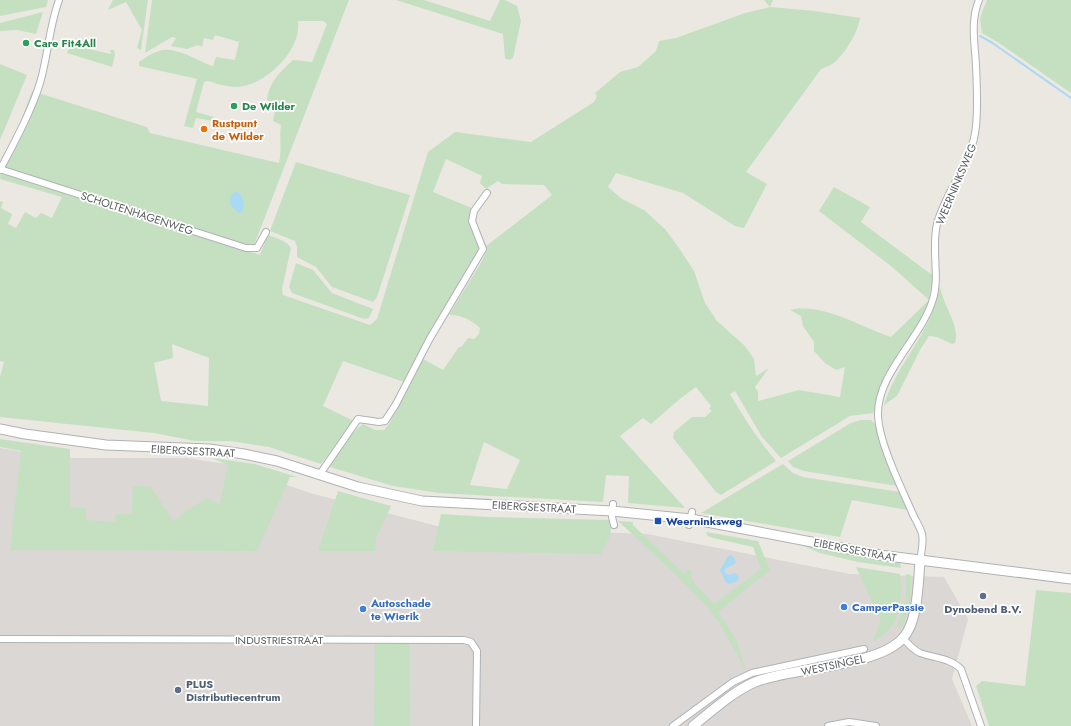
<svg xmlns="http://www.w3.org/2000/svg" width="1071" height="726" font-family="Jost,sans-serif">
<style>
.industrial{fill:#dad7d4}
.green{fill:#c4e0c1;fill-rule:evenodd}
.water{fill:#aad9f3}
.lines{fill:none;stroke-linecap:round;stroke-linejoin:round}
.stream{stroke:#aad9f3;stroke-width:2}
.minor-casing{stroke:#afb2b6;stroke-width:8}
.secondary-casing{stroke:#afb2b5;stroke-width:11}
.minor{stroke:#fff;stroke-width:6}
.secondary{stroke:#fff;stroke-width:9}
.leisure-dot{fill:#2e9e5b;stroke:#fff;stroke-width:1.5}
.food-dot{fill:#e8710a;stroke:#fff;stroke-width:1.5}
.transit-dot{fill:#1a4fb4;stroke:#fff;stroke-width:1.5}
.service-dot{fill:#5c6f8a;stroke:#fff;stroke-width:1.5}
.shop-dot{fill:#3f7fe0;stroke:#fff;stroke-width:1.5}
.labels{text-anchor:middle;stroke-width:3.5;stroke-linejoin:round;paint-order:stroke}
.leisure-label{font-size:11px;font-weight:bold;fill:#27864d;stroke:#fff;text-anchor:start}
.food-label{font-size:11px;font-weight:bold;fill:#c56008;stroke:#fff;text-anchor:start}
.street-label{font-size:11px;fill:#5a5e61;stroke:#fff}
.transit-label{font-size:11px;font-weight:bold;fill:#164399;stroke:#fff;text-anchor:start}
.shop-label{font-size:11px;font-weight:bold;fill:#366cbe;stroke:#fff;text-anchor:start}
.service-label{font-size:11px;font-weight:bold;fill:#4e5e75;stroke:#fff}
</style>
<rect width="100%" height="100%" fill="#ebe8e2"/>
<path class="industrial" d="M0,448L59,458H186L227,464L310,493L437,526L647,534L850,574L944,577L968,619L952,679L972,726H0Z"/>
<g class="green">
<path d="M0,0H48L46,7L0,16Z"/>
<path d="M113,0H148L141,50L137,48L142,30L126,2L108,10Z"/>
<path d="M152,0H349L254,245L252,246L4,167L32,91L147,127L150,133L279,163C282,149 279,138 281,125L273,121C275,111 276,106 267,100C269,82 280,72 293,60L312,62L327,24L323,21H298C302,50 266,85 238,87C228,87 217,84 208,81L204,82L196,112L214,117L213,121L196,118L193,128L184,126L197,79L139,66V62C145,58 152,53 159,51C175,45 197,61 213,66L216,57L235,60L239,42L215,35L213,40L204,38L202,47L198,45L187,49L171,46L176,38L172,37L145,53Z"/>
<path d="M396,0H424L490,21L500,0H505L517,6L521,21L513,58L509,60L505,58L503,34Z"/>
<path d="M764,0H773L770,7L815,11L860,18C858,32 846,52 835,62C832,65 826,67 821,69L746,172L767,184L744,228L735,226L683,193L616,173L608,187L622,199L644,210L665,229L679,248L694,271L705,303L717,321L745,346L754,359L756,376L769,368L755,387L758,392V401L799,390L840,397L845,367L836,370L825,363L814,351V342L803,326L801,316L790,310C822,302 861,327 891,337L929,300L891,266L819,211L834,187L870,207L861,222L932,275L929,302L923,315L877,401L873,413L850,416L781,458L762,437L735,391L730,394C744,418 758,440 776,461L721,495L716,492L673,438L674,432L692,417H705L712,411L709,409L711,406L696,387L681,398L651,424L643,418L620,436L685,508L628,503L629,476L606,475L603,502L439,493L393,486L330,467C337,451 349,435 363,424L375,430H384L389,424L423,359L443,370L459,347H461L468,338L474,339L479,334L480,328C472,320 460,314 449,315L482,261L487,250L485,247L552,195L544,185L502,184L498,181L486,189L480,183L482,176L446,159L433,192L474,209L472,211L480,248L404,382L343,361L323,406L354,421L321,464L269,447L231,441H195L154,433L0,417V377L4,362L0,361V201L3,202L1,208L12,214L8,224L16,228L25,212L36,218L41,213L52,218L62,197L0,179L1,173L260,255L268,235C276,238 287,241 291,248L282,289L283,295L370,325L377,319L428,152L455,132L531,142L594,102L597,96L595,93L620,72L638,67L656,51L659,41L676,38L745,13L770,7ZM172,344L209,358L208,406L161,401L154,363L173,358ZM484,442L520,460L507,489L470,485Z"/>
<path d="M987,0H1071V93L999,43L982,33L980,18Z"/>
<path d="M43,12L36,34L17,30L0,31V23Z"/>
<path d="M72,41L75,46L111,54L110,50H114L115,55L112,67L67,53Z"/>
<path d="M0,64L27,75L0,140Z"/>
<path d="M296,162L410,195L377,297L373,302L332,287L316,267L297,257V247L295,241L270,231Z"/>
<path d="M296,263L313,270L332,293L373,309L369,318L364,319L292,293L289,287Z"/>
<path d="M940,286C942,303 961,328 955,343L952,344L937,337L929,336L920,350L897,396L884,405C894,373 916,348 930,318C935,308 937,297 940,286Z"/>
<path d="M861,420H871L874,423L897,486L804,471L793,467L788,461L851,423Z"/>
<path d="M0,439L70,449V507L86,508V520L115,522V514H132L133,486L151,487L173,521L206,498L220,504L228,465L212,458L255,464L297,477H290L257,551L10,550L21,451L0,447Z"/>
<path d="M783,464L793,473L803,477L900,492L907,510L852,500L840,537L701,513Z"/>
<path d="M338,491L391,506L376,538L375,551H318Z"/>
<path d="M441,514L489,517L609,520C615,529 606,545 601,554L433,551Z"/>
<path d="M618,521L633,522V525L682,572L685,574L687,570H691L692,579L696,585L714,604L761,569L753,547L713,538L708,536L706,532L758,541L770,570L718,612L736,639L746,671L720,624L708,608L673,572Z"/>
<path d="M799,544L900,563L901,568L858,562L820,553Z"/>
<path d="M856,567L900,574C903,602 901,627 873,641L881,621Z"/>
<path d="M906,574L911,575L910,605L902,628L897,626L906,599Z"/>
<path d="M1036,590L1071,593V726H989L976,686L982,681L1025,686Z"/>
<path d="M375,644H409L410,726H374Z"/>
</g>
<g class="water">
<path d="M235,192L240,193C244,200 245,206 241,213L237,212L230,204L231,195Z"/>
<path d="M729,555L733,556L736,563L725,569V573L729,575L735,573L739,577L738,581L729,584L725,581L720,570Z"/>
</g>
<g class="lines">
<path class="stream" d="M980,36L991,42L1071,98"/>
<g class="minor-casing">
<g id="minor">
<path d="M0,169L246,248H257L266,232"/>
<path d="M0,170C14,143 31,112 40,83C48,56 49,27 59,0"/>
<path d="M320,474L358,419L379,422L385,421L396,404L429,340L483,249L472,221L474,211L487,193"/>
<path d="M613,504L612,517L614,525"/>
<path d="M689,525L692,512"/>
<path d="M920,562C921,553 924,543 922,534C920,526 914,518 911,510C900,485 879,442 878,416C876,374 922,338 933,299C940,276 931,249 937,224C946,190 973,162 976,126C978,106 977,86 976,66C975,44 970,21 979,0"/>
<path d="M903,638C908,644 913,650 920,653C934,658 950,658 961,669L981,726"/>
<path d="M0,639L464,640L471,642L477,651L476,726"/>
<path d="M673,726L733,682L752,673L864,649"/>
<path d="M828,726L849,722L876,726"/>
</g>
</g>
<g class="secondary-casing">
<g id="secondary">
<path d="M0,429L25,434L106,445L209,449L244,454L277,461L358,487L422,501L612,511L691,519L880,555L1071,579"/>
<path d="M693,726C712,711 732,692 755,682C792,667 878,667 903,638C918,622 918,583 920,562"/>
</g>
</g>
<use href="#minor" class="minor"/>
<use href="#secondary" class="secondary"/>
</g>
<g class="leisure-dot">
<circle cx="26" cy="43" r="4"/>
<circle cx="234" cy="106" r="4"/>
</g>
<circle class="food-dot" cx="204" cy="129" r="4"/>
<rect class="transit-dot" x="654" y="517" width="8" height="8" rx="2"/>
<g class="service-dot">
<circle cx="983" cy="596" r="4"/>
<circle cx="178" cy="690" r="4"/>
</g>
<g class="shop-dot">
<circle cx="844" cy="607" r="4"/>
<circle cx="363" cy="609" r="4"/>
</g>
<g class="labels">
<g class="leisure-label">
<text x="34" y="47">Care Fit4All</text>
<text x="242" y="110">De Wilder</text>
</g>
<g class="food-label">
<text x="212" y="127">Rustpunt<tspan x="212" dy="13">de Wilder</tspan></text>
</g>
<g class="street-label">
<text transform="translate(956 184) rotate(-67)" y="4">WEERNINKSWEG</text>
<text transform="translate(137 213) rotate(18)" y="4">SCHOLTENHAGENWEG</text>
<text transform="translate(193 451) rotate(3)" y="4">EIBERGSESTRAAT</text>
<text transform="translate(534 507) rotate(3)" y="4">EIBERGSESTRAAT</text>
<text transform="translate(855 550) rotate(11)" y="4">EIBERGSESTRAAT</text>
<text x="279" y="644">INDUSTRIESTRAAT</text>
<text transform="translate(833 665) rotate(-12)" y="4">WESTSINGEL</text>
</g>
<g class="transit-label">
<text x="666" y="525">Weerninksweg</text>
</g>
<g class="shop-label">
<text x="371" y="607">Autoschade<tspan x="371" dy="13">te Wierik</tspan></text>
<text x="852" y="611">CamperPassie</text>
</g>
<g class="service-label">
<text x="983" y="613">Dynobend B.V.</text>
<text x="186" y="688" text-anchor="start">PLUS<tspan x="186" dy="13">Distributiecentrum</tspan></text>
</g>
</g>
</svg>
